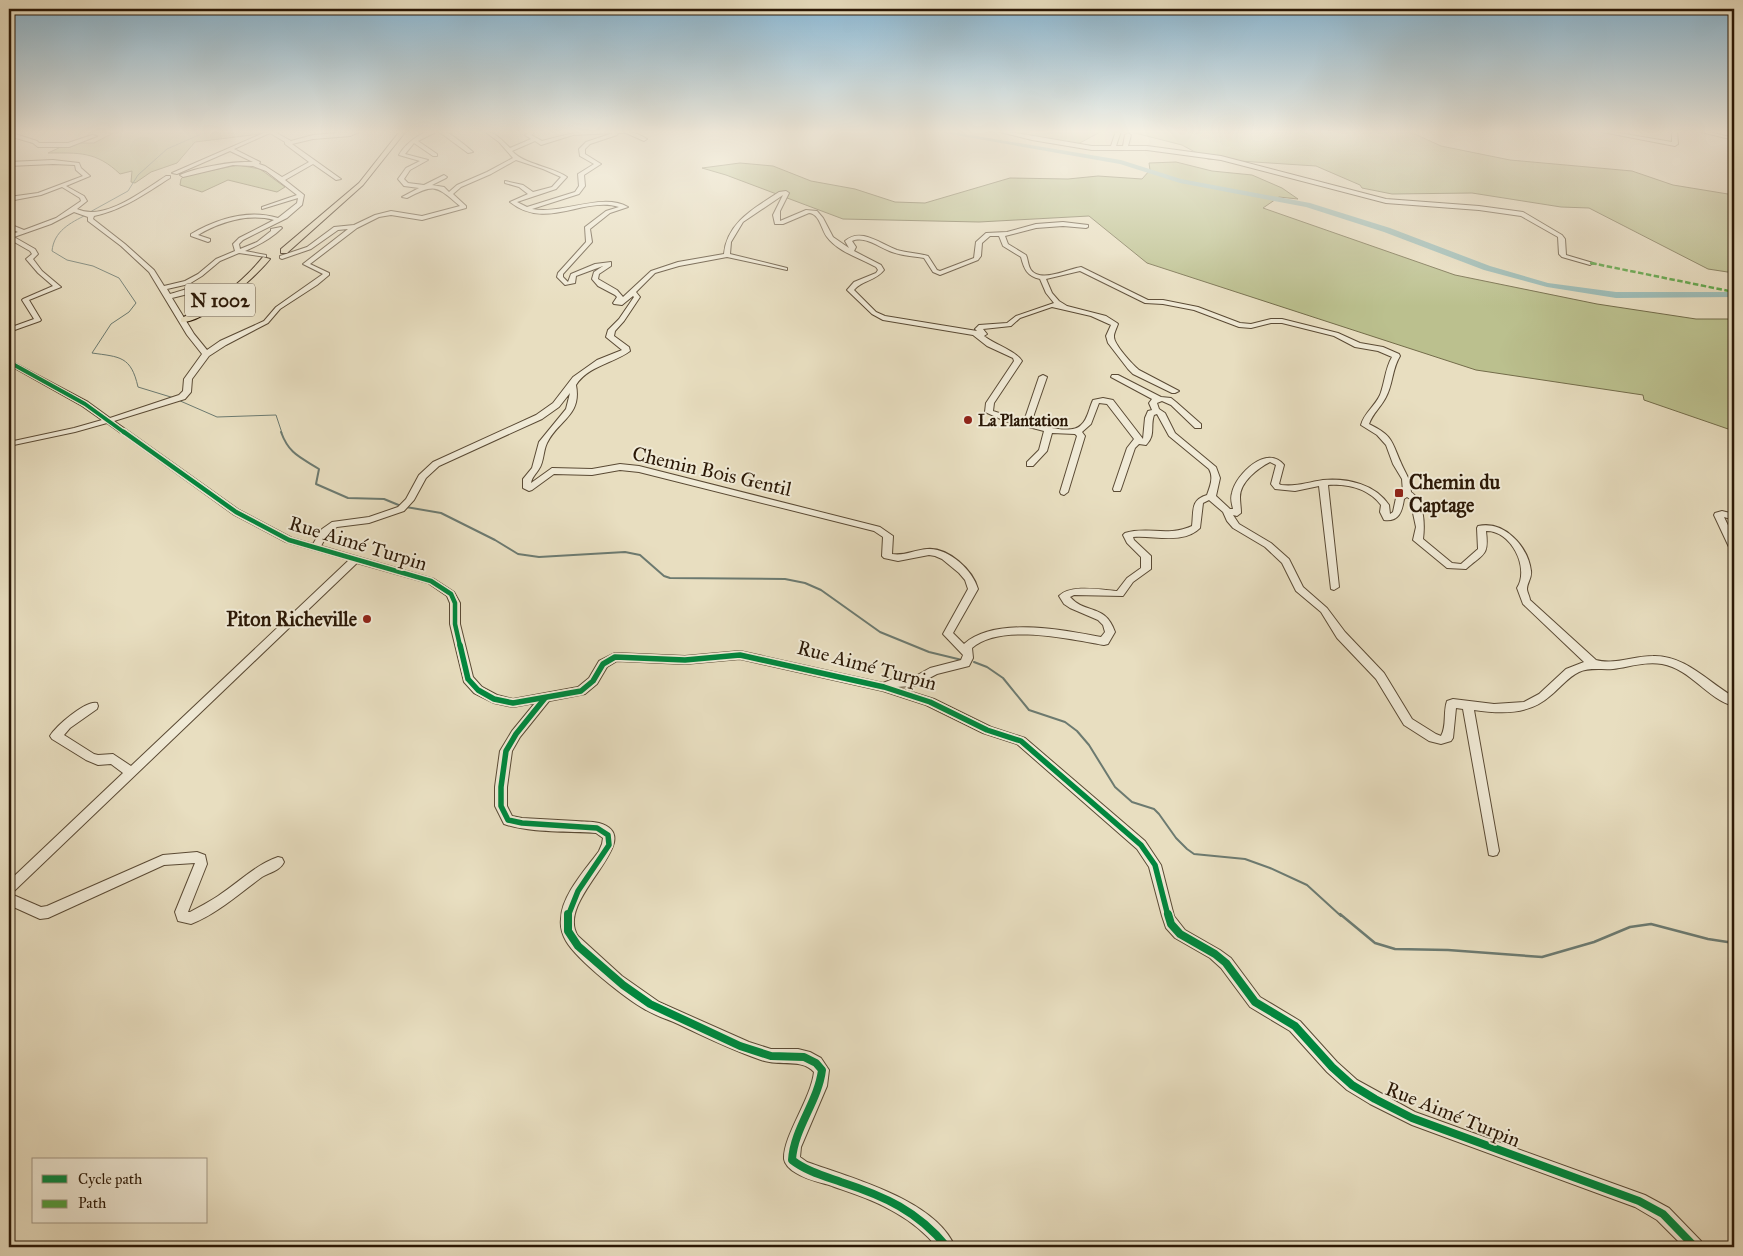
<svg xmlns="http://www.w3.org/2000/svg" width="1743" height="1256" font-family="'IM FELL Great Primer',serif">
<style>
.green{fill:#bbc08e;stroke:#736c4a}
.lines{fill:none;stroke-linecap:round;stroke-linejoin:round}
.stream-far2{stroke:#6c7a70;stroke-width:1}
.stream-far1{stroke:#6c7a70;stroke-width:2}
.stream{stroke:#6c7a70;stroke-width:2.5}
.river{fill:#98bbb7;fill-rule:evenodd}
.minor-casing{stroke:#5a4a34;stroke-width:2}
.major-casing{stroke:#2b1806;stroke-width:2}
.minor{fill:#f0ead6;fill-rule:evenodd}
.major{fill:#e8dec0;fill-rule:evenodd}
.quiet-far1{stroke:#51a13d;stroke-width:2;stroke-dasharray:4.5 2;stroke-linecap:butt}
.quiet{stroke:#51a13d;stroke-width:2.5;stroke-dasharray:5.5 2.5;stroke-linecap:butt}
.cycleway-far3-casing{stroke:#f0ead6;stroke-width:6}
.cycleway-far2-casing{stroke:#f0ead6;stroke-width:8}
.cycleway-far1-casing{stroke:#f0ead6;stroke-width:9}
.cycleway-casing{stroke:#f0ead6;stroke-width:11}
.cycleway-far3{stroke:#00873e;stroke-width:4}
.cycleway-far2{stroke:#00873e;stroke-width:4.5}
.cycleway-far1{stroke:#00873e;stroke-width:5.5}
.cycleway{stroke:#00873e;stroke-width:8}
.poi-dot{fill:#8f2418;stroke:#f0ead6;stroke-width:2}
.labels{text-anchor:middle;stroke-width:4;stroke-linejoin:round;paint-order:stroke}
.far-poi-label{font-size:16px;font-weight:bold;fill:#2b1806;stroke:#f0ead6;text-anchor:start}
.shield{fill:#f0ead6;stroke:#665744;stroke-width:1}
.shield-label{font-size:19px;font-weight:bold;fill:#2b1806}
.street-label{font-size:20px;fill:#2b1806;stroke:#f0ead6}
.poi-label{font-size:20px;font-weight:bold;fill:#2b1806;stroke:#f0ead6;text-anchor:start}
</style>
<rect width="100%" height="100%" fill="#e8dec0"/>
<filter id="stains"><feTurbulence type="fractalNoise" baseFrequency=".004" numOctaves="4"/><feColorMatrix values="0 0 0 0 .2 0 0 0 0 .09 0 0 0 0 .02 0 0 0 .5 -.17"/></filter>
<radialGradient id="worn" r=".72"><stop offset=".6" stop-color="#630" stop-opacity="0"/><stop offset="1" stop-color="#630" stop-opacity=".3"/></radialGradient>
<g class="green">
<path d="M70,131H264L260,134L195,142L177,163L151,172L135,183L131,182L132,171L120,174C96,151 79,153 48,153L63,146L74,145L79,143H94L113,133Z"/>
<path d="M1006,131H1102L1078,144L1031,137Z"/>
<path d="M1127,131H1408L1441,146L1510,160L1632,171L1673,185L1734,195V273L1708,269L1589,208L1561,207L1472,193L1392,194L1362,188L1360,185L1316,166L1208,159L1182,145Z"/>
<path d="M1176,162L1212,171L1252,175L1282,188L1298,199L1279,197L1263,208L1455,275L1597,304L1696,319H1734V431L1644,400L1643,395L1476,370L1147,263L1089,216L979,222L843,219L726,175L702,168L740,163L773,166L811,181L855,189L895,202L925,203L1010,178L1068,179L1098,176L1142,179L1150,170L1149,163Z"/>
<path d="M238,165L260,169L285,187L277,192L228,180L202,192L180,185L181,179L184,176Z"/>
</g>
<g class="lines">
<g class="stream-far2">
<path d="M90,212L128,191L138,175L167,149L208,131"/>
<path d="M86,215C70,223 54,231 52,251L67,260L93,266L119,278L136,303L129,312L111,324L92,353C120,357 131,356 138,387L174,398"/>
<path d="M178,400L217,417L276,415L282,433"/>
</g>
<g class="stream-far1">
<path d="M281,432C289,454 300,457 319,469L316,484L348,498L384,499L401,506"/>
<path d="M406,507L441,513L495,540L518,554L539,557L625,552L640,555L664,576L670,578L785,579L805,583L821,590L880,632L929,652L962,660"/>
<path d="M974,662L987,667L1003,678L1029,710L1065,722L1077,731L1089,745L1115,787L1132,802L1154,809L1159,814L1176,838L1187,849L1194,854L1245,859L1270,868L1307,885L1341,916"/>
</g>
<path class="stream" d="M1340,914L1375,943L1395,949L1448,950L1542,957L1594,942L1630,927L1651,924L1708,939L1734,943"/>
<path class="river" d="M933,131H946L1121,160L1181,179L1310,203L1390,228L1490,266L1548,283L1616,292H1734V297L1616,298L1547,287L1484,270L1384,232L1306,207L1180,183L1120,164Z"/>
<g class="minor-casing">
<g id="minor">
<path d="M268,131H273L291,141L313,135L361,131L350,136L313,139L292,144L341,179L336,180L313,164L285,180L304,195L302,205L287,218L243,240L239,244L240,249L257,242L271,231V229L281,227L282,228C272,238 259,245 245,251L266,255V257L239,253L220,261L202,276L189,284L167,289L170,294C181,291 211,280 220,286L172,298L194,334L207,350L220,341L264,321L276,307L323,274L303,264L348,229L338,230L311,249L282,259L280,258V256L307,247L334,227L354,225L375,215L391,211L422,216L460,206C436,186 436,183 407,198L402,197L419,188L404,186L398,179L406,168L420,161L399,155C406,142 429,125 444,131C452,134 466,146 473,152L468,153L438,131L418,141L437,154V156H433L414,143L405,154L428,160L410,170L404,179L408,183L424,185L444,175L447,177L446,178L432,185L444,187L449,192L457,185L487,172L513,158L499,142L484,131C494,131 503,141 510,148L531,139L525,135L531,131H536L531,135L542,141C572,133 619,121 647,139L644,141L626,133H618L617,135L590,144L585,149V154L601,164L584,175L585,186L579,194L532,209C562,215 602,192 628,207L610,213L590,229L592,242L563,274V277L568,282L571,274L595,264L611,262V266L599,274L598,279L617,290L623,297L651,271L678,262L724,254C727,222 755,208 779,192L786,191L789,193L780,211V221L806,210L817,211L823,218L833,237L849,248L845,241C861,227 880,244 897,250C907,253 918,253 928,256L937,270L940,271L974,258L976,242L986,233L1007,232L1036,224L1063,222L1088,225V227L1086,228L1063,226L1036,228L1005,236L1008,244L1026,255C1028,259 1028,266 1031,270C1041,283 1068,269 1081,267L1148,300H1163L1198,307L1240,323L1251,324L1271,319H1282L1338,333L1360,343L1383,347L1399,354L1400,356C1392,369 1393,384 1386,397C1381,407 1373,413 1369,424C1393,436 1391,440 1401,463C1406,475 1410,477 1411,492C1424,501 1425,524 1423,539L1452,563L1461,564L1478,549L1477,528L1478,526C1504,520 1528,546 1531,571C1532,578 1527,583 1527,589C1527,592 1530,597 1530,600L1596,660C1614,665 1634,656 1653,656C1685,655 1708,682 1734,697V706C1707,699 1691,669 1662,664C1646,661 1629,667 1613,669C1602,670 1590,667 1579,672C1568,677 1560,688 1550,696C1529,715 1501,714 1474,710L1499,851L1497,855L1493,856L1489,855L1463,709L1456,708L1453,738L1451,741L1441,744L1429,741L1404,725L1376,679L1337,638L1321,612L1296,591L1282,563L1265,547L1233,528L1227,521L1223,512L1209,500L1203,503L1200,528C1183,545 1154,535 1133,537L1134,540L1151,556V569L1133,582L1123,596L1074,595L1070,597C1086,615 1105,603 1115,632L1108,644L1104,645C1070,639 1000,623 972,648L973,658L969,666L937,674L914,686L896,687L934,699L991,727L1025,738L1145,841L1161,865L1174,916L1185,930L1220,950L1231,958L1260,997L1300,1021L1337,1062L1357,1080L1415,1112L1645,1195L1669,1208L1701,1241L1703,1247H1684L1657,1220L1635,1207L1412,1125L1370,1104L1347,1090L1327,1072L1290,1031L1250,1007L1221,968L1210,958L1175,938L1166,928L1162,916L1149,867L1137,849L1017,744L983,733L926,705L883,691L740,659L685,664L617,661L607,667L597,684L585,694L549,701L520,737L512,751L507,787V806L512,816L522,818C540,819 558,820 576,821C583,822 591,821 599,823C651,838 553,899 578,936L622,976L659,1002L749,1042L771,1049H798L810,1052L821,1058L829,1070L827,1086L801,1147L800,1157L807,1162C851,1178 936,1200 955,1247H937C925,1233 912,1222 896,1213C875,1200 851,1193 829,1185C818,1182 805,1179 796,1173C791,1170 785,1165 784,1159C783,1136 811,1099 814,1072C801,1058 781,1067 761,1060C732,1050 705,1037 678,1024C667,1019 656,1016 646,1010C626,999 577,960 566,941C562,934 560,927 561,919C561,896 586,869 599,851L602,844L603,838L596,833C568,831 529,833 504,824L495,806V787L500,751L512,731L535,703L513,707L494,703L474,693L464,682L450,624V603L447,596L428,583L357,563L11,894L41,907L47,906L163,855L197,852L205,855L207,864L188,912H190C199,907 209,902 218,896C238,883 255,865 278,857L282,858L284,862C281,870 269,873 262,877C240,893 217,914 191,924L178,921L175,912L195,863L164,865L48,918L40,919L9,905V881L123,773L111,764L98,765L86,760L52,739L50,736C56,726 86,700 97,703L98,706L97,709L70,728L64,735L94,754L98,755L113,754L131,766L349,560L286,542L233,514L107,423L75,432L9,446V442L74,428L102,420L82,406L9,365V360L88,402L110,418L179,395L183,391L184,379L202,354L187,335L149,272L121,246L88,221V217L74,212L51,224L14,237L35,249L38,254L33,259L42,271L61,287L29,300L41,320L40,321L9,332V328L34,319L22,300L23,299L53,286L38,273L26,259L32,254L30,251L9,239V235L18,232L9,228V224L24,230L56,218L81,201L80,198L62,187L41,195L9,201V197L38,193L83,176L76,170L75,165L53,164L9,166V162L53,160L79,163L81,168L90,176L66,186L84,196L87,201L77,209C104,222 144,190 166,176H170V178C146,193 123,210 94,216L93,219L125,244L154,270L164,286L185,281L198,274L216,259L235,251L233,244L239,238L274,220C248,213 220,222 198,235L210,239V241L208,242L191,236V234C217,219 248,209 278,218L297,203L298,198L262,209V207L297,195L266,171L253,166L233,165L183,177L180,175C196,167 235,161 253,162L230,151L177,174L172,173ZM270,133L285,142V144L309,162L282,177L265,166L259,164L260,162L234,149ZM613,133L586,142L579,149L580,156L594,164L578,174L579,186L575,192L527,207L517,202L556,189L567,177C551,166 525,165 512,151L535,141L541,145L573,135ZM516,160L543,169L561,177L552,187L533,192L523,185L505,181V183L519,187L528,194L510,202C546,231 584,196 619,207L606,211L585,227L586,242L558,273L557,277L565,285L575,283L576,276L603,266L594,272L592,279L598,286L615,295L617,297L613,303L614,304L622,305L633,296L634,297L619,319L608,330L606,337L622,350L597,360L573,377L553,403L536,415L433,462L419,475L406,499L398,507L369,517L332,522L322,529L313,544L292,538L239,510L114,421L185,399L191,392L192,379L209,356L226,345L268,323L280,309L317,285L329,275V273L310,264L357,228L379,217L391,215L422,220L466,208V206L453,194L461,187L491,174ZM783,195L773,215L775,224H783L809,213C820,214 821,229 827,237C838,252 860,258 876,267L878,270L876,273L854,282L847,290L872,314L883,320L973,335L987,346L1013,358L1014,361L986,403L985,412L1005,421L1044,431L1039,450L1027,462V466H1033L1047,451L1052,433L1075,434L1077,436L1060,492L1061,494L1064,495L1068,492L1085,436L1082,432L1091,424L1099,403L1107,404L1134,439L1127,448L1113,489L1114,491H1120L1121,489L1135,448L1139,444L1146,445C1156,435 1150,427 1154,415L1157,414L1169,436L1209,469C1214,478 1210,486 1207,495C1190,500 1194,511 1192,526C1168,537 1147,526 1125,533L1123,535L1127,543L1141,557V568L1127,578L1117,591C1102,590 1070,584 1059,596L1064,604L1070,608L1098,620L1103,625L1105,632L1101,637C1064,630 995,616 964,644L953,633L978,589C973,570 948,547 927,549C914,550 905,556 892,554L893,536L880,527L639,466L620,464L592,469L552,468L531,483C532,477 536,474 539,469C544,462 543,451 547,443C558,420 582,416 576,385C588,366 614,363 630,351L629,347L614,336L615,331L624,321L640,297L636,292L655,273L679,266L727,257L787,270V268L730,254L731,242L743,222ZM990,236H999L1003,246L1021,257C1024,269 1027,276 1040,279L1046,293L1054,303L1016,316L1007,323L979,325L975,329L977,331L885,316L876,312L854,290C862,280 876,281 884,270L881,265L854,251L856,247L852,241C865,235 880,248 892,252C903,256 913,256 924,258L933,272L940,275L978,260L981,256L982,243ZM1080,271L1145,303L1163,304L1194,310L1239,327L1251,328L1271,323H1282L1334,336L1355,347L1378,351L1392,357C1385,369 1385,382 1380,395C1375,406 1364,413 1361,425L1377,435L1386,445L1393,464L1402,479L1403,492L1396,498L1393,512L1390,514L1389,505C1375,484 1348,478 1323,480C1309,482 1296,487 1281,485L1279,484L1284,465C1267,444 1236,474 1232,493C1230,499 1232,504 1233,509H1230L1216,496L1220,478L1216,467L1175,433L1165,413L1159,409L1157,403L1162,401L1171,405L1195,428H1201V424L1176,402L1171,398L1161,397L1118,375H1112L1111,377L1152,399L1149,403L1152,410L1148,411L1145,418L1143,439L1113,400L1103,398L1093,400C1089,408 1088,419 1081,425C1072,435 1043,426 1031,423L1047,377L1043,375L1039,377L1024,421L993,411L994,403L1022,361C1016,351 994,344 984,336L987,334L983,329L1011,326L1020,318L1052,307L1091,316L1111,325L1106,336L1108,343L1128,369L1133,374L1172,393H1175L1179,391L1139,370C1133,365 1113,344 1114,336C1114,333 1117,327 1118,324L1117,323L1106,316L1067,306L1059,301L1052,293L1046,279ZM570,393L566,409L539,442L532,468L523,479V488L529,491L532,490L554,474L592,475L620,470L639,472L874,531L883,537L882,556L884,558L898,561L929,555L935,556L942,559L959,573L965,580L968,589L943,634L963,655L961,660L930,668L912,678L893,679L883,683L740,651L685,656L615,653L599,661L589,678L578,687L513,699L497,695L482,687L473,677L460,624V603L454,592L434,579L321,546L328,533L337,527L369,523L404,511L414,500L426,478L439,466L542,419L559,407ZM1270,462L1276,465L1271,484L1275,489L1295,491L1319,486L1331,589L1334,590L1339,587L1328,485C1347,484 1368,488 1381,505L1380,512L1384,520C1399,522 1402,512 1404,499L1407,497L1410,499L1416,527L1413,540L1447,568L1466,569C1484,553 1489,556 1486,531C1511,530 1530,568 1517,588L1523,604L1584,662L1566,669L1539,694L1524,702L1494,704L1453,699L1447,701C1443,712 1447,726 1441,736L1436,734L1412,719L1384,673L1345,632L1327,608L1303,587L1289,559L1271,543L1239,524L1233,515L1237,516L1241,513C1241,508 1240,502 1240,497C1240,482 1258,468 1270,462Z"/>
<path d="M996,131H1004L1092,146H1111L1116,131H1121L1116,146H1123L1125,135L1128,133L1131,135L1128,146H1147L1221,156L1386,199L1479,206L1523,212L1562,235L1565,239L1566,255L1593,263L1590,265L1562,257L1559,254L1558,237L1521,216L1479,210L1386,203L1221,160L1147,150H1092L1032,140Z"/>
<path d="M1597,131H1607L1672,142V131H1677L1678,144L1675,146Z"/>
<path d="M1697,131H1705L1734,138V140Z"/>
<path d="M9,132L37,141L39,143H68L92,135L97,136L69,147H38L33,143L9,136Z"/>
<path d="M1722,511L1734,514V520L1724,517L1734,538V550L1729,547L1714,515L1715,513Z"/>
</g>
</g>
<g class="major-casing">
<g id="major">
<path d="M400,131H406L363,185L287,253H281V249L359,183Z"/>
<path d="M263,257L270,259C257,276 202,325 181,322V318C212,306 242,283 263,257Z"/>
</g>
</g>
<use href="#minor" class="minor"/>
<use href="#major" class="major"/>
<path class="quiet-far1" d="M1590,263L1597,264"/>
<path class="quiet" d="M1591,263L1734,292"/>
<g class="cycleway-far3-casing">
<path id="cycleway-far3" d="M9,362L85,404L125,433"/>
</g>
<g class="cycleway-far2-casing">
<path id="cycleway-far2" d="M124,432L236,512L289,540L431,581L451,594L455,603V624L460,646"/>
</g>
<g class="cycleway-far1-casing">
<g id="cycleway-far1">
<path d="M460,645L468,679L478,690L494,699L513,703L581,691L593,681L603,664L615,657L685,660L740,655L884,687L930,702L987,730L1021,741L1141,845L1155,865L1168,916"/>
<path d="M545,698L516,734L506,751L501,787V806L508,820L522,823L597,828L608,835L609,845L578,891L568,916"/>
</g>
</g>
<g class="cycleway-casing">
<g id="cycleway">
<path d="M568,914V931L578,946L623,985L650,1004L740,1046L771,1056L804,1057L816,1063L822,1070C818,1102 794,1128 792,1160C806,1171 824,1176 841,1182C884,1196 918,1211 947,1247"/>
<path d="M1168,914L1171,924L1180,934L1215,954L1226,963L1255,1002L1295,1026L1332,1067L1352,1085L1375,1099L1412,1118L1639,1201L1663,1214L1695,1247"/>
</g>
</g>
<use href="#cycleway-far3" class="cycleway-far3"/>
<use href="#cycleway-far2" class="cycleway-far2"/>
<use href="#cycleway-far1" class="cycleway-far1"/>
<use href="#cycleway" class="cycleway"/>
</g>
<linearGradient id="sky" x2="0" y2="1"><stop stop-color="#88b7d4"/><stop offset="0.43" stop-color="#f5f0e3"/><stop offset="1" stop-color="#f5f0e3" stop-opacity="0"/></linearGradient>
<rect width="1743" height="306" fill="url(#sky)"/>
<g class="poi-dot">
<circle cx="968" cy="420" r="5"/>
<rect x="1394" y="488" width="10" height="10" rx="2.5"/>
<circle cx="367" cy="619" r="5"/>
</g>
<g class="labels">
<g class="far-poi-label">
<text x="978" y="426">La Plantation</text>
</g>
<rect class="shield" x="185" y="283.5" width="70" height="33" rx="4"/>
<g class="shield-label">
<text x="220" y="307">N 1002</text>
</g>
<g class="street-label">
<text transform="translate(712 471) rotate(13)" y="7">Chemin Bois Gentil</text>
<text transform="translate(358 543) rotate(17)" y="7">Rue Aimé Turpin</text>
<text transform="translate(867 665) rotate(15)" y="7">Rue Aimé Turpin</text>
<text transform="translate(1453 1114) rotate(22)" y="7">Rue Aimé Turpin</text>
</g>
<g class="poi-label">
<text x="1409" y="489">Chemin du<tspan x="1409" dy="23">Captage</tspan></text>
<text x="357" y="626" text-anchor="end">Piton Richeville</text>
</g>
</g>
<rect width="1743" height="1256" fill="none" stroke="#e8dec0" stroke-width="30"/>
<rect x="10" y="10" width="1723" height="1236" fill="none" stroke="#2b1806" stroke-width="2.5"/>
<rect x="15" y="15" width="1713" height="1226" fill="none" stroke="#2b1806"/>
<rect x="32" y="1158" width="175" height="65" fill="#f0ead6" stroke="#a19683"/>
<rect x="42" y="1175" width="25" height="8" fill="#00873e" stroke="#a19683"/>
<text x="78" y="1184" font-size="15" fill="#2b1806">Cycle path</text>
<rect x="42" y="1200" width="25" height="8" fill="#51a13d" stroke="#a19683"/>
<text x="78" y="1208" font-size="15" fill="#2b1806">Path</text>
<rect width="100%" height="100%" filter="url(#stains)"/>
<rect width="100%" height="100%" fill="url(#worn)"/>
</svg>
